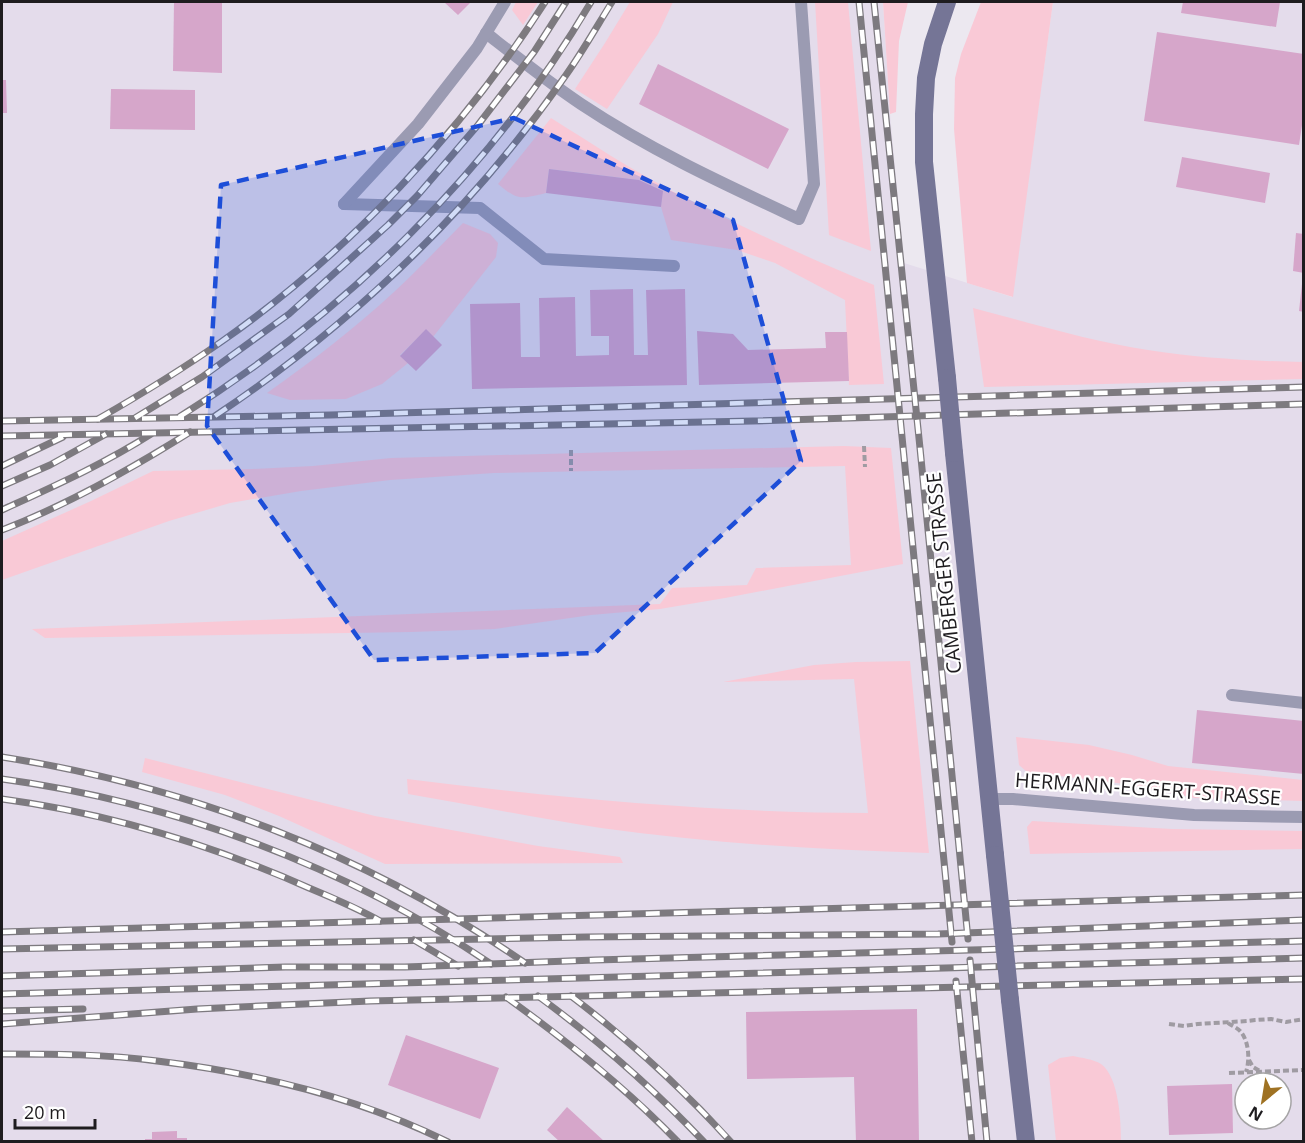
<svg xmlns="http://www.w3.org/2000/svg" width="1305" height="1143" font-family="'Open Sans',sans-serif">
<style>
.built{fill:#e4dceb;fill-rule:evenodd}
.green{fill:#f9c9d6}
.building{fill:#d6a6ca}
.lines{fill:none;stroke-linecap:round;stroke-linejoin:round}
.path{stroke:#9f9ba2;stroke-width:4;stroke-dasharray:6 3;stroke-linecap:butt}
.lane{stroke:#9b9bb2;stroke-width:12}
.secondary{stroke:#757596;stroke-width:18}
.rail-casing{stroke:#7d7a7f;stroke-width:7}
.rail{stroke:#fff;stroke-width:4.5;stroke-dasharray:14;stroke-linecap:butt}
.secondary-bridge{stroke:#757596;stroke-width:18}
.marked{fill:#1d4ed8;fill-opacity:0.2;stroke:#1d4ed8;stroke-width:4.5;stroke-dasharray:12 8;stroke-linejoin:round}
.labels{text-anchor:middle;stroke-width:4.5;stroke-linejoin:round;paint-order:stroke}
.street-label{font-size:20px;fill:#1e1c1f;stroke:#fff}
</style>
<rect width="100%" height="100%" fill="#ece8f0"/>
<path class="built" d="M2,2H883L890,114L904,263L1012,297L1053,2H1303V1141L2,1142ZM1245,1083H1281V1119H1245Z"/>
<g class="green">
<path d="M516,2H538L523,25L512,10Z"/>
<path d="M630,2H673L658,34L607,109L575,89L605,43Z"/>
<path d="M815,2H848L871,251L829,235Z"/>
<path d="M883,2H908L899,41L896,112L890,114Z"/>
<path d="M981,2H1053L1013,297L967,283L954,129L955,78L961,54Z"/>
<path d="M551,118C591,143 630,169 672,191C738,225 805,257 874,285L884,384L849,385L845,300L775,263L737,250L671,240L661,207L662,191L639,180L549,169L546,193C521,199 518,201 498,184Z"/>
<path d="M463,223L490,234L498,243L496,257L433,337L426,330L400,355L408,363L382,384L346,399L290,400L267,393C311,362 354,329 394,292C418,270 440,246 463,223Z"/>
<path d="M973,308C1031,323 1089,341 1148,350C1199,358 1252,361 1303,362V379L984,387Z"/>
<path d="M844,446L891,448L903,564L725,598L660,609L591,615L495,629L411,632L45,638L32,629L660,604L672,588L747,585L756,568L851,565L845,466L494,473L390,480L301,491L230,503L169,521L2,580V541L91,501L153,471L252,469L313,466L391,458Z"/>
<path d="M910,661L929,853C820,850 710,843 601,828C537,818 472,805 408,794L407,779C560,798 714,813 868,813L854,679L723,682L814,665L856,662Z"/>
<path d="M1016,737L1089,745L1132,755L1168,766L1303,780V801L1195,798L1125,784L1027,772L1019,765Z"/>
<path d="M145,758L375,816L538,846L620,857L623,863L385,864L279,816L225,795L142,772Z"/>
<path d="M1032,821L1172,829L1303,831V849L1030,854L1027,827Z"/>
<path d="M1073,1056C1082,1058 1093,1059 1101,1064C1119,1077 1121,1121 1121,1141H1056L1048,1065L1060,1058Z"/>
</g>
<g class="building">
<path d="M174,2H222V73L173,71Z"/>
<path d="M444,2H471L458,15Z"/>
<path d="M1183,2H1280L1276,27L1181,13Z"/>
<path d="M1157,32L1304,54V112L1299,145L1144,121Z"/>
<path d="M658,64L789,129L768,169L639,104Z"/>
<path d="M2,80H6L7,113H2Z"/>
<path d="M111,89L195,90V130L110,129Z"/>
<path d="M1182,157L1270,173L1265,203L1176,187Z"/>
<path d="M549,169L639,180L663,191L661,207L546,193Z"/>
<path d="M1296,233L1304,234V273L1293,271Z"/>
<path d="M1302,284H1304V312L1299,311Z"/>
<path d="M633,289L634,355H648L646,290L685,289L687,385L472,389L470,304L520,303L521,357H540L539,298L575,297L576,356L609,355V336H591L590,290Z"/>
<path d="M426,329L442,345L416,371L400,356Z"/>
<path d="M697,331L733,334L748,350L826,348L825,332H847L849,381L699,385Z"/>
<path d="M1197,710L1304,721V774L1192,763Z"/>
<path d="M917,1009L919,1142H856L854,1077L747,1079L746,1012Z"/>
<path d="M406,1035L499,1068L480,1119L388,1085Z"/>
<path d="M1232,1084L1233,1133L1169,1135L1167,1086Z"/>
<path d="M567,1107L605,1142H560L547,1130Z"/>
<path d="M177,1131V1138H187V1142H145V1139H152V1132Z"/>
</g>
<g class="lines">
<g class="path">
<path d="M864,446L865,467"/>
<path d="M571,450V471"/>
<path d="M1228,1023C1232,1026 1238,1028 1241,1032C1249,1042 1250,1060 1246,1072"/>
<path d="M1169,1024L1184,1026L1198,1024L1247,1021L1255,1020L1271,1019L1286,1022L1304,1019"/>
<path d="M1249,1060L1253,1067L1260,1071"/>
<path d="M1229,1073L1304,1070"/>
</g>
<g class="lane">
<path d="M486,33C518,58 548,82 581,104C650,150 724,184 799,219L814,184L801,2"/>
<path d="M344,204L480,208L544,259L674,266"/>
<path d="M344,204L418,124L477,48L505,2"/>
<path d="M1232,695L1304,703"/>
<path d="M990,799H1013L1194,815L1304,817"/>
</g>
<g class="secondary">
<path d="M947,378L924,162V114L926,78L933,44L947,2"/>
<path d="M954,453L995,855"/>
<path d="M1010,1000L1026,1142"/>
</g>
<g class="rail-casing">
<g id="rail">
<path d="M859,2L952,942"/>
<path d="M874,2L920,448L968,939"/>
<path d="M215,416C351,325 472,210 566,75C583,51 597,26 612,2"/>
<path d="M179,417C346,313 491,171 591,2"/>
<path d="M135,418L202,377L289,314L388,225L417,196L478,125L534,52L566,2"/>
<path d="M98,419C140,395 181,370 221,342C347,254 463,131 545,2"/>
<path d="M2,421L330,415L1304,387"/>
<path d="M2,436L753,421L1304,404"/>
<path d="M2,466L63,437"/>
<path d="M2,486L50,465L106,434"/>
<path d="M2,510C52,487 104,464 151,434"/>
<path d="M2,530C67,505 131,469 190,432"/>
<path d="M2,757C188,786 369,855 525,963"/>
<path d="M2,779C173,802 347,867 491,964"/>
<path d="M2,799C107,813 212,845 309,888C333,898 357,908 380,921"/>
<path d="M2,932L1304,895"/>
<path d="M414,940L458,966"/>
<path d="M2,949L586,937L938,934L1304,920"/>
<path d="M970,960L987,1142"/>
<path d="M2,976L285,967H405L595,960L1304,941"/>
<path d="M956,981L972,1142"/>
<path d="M2,994L1304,958"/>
<path d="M538,996C598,1040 653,1088 704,1142"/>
<path d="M571,996C629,1040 682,1088 731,1142"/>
<path d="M506,997C567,1041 625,1087 678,1142"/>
<path d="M2,1011L83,1009"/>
<path d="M2,1024L197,1009L370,1001L1304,979"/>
<path d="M2,1054C53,1054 106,1054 157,1061C257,1073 357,1097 448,1142"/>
</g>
</g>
<use href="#rail" class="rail"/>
<g class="secondary-bridge">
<path d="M947,378L954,453"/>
<path d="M995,855L1010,1000"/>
</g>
</g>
<path class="marked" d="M514,118L733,220L801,461L595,653L374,660L207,426L221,185Z"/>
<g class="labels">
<g class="street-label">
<text transform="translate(944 573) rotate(-96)" y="7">CAMBERGER STRASSE</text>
<text transform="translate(1148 789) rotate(4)" y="7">HERMANN-EGGERT-STRASSE</text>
</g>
</g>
<rect width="1305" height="1143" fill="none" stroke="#1e1c1f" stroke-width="6"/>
<g transform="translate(1263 1101) rotate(210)"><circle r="28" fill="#ffffff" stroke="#a5a4a5" stroke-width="1.5"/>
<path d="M0-4.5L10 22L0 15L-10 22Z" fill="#9f7223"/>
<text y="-9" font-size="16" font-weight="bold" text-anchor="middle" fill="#1e1c1f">N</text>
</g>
<path d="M15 1119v9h80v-9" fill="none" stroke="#1e1c1f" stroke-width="3"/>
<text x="24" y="1119" font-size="18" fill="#1e1c1f" stroke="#ffffff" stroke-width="4.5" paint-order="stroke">20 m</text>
</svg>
